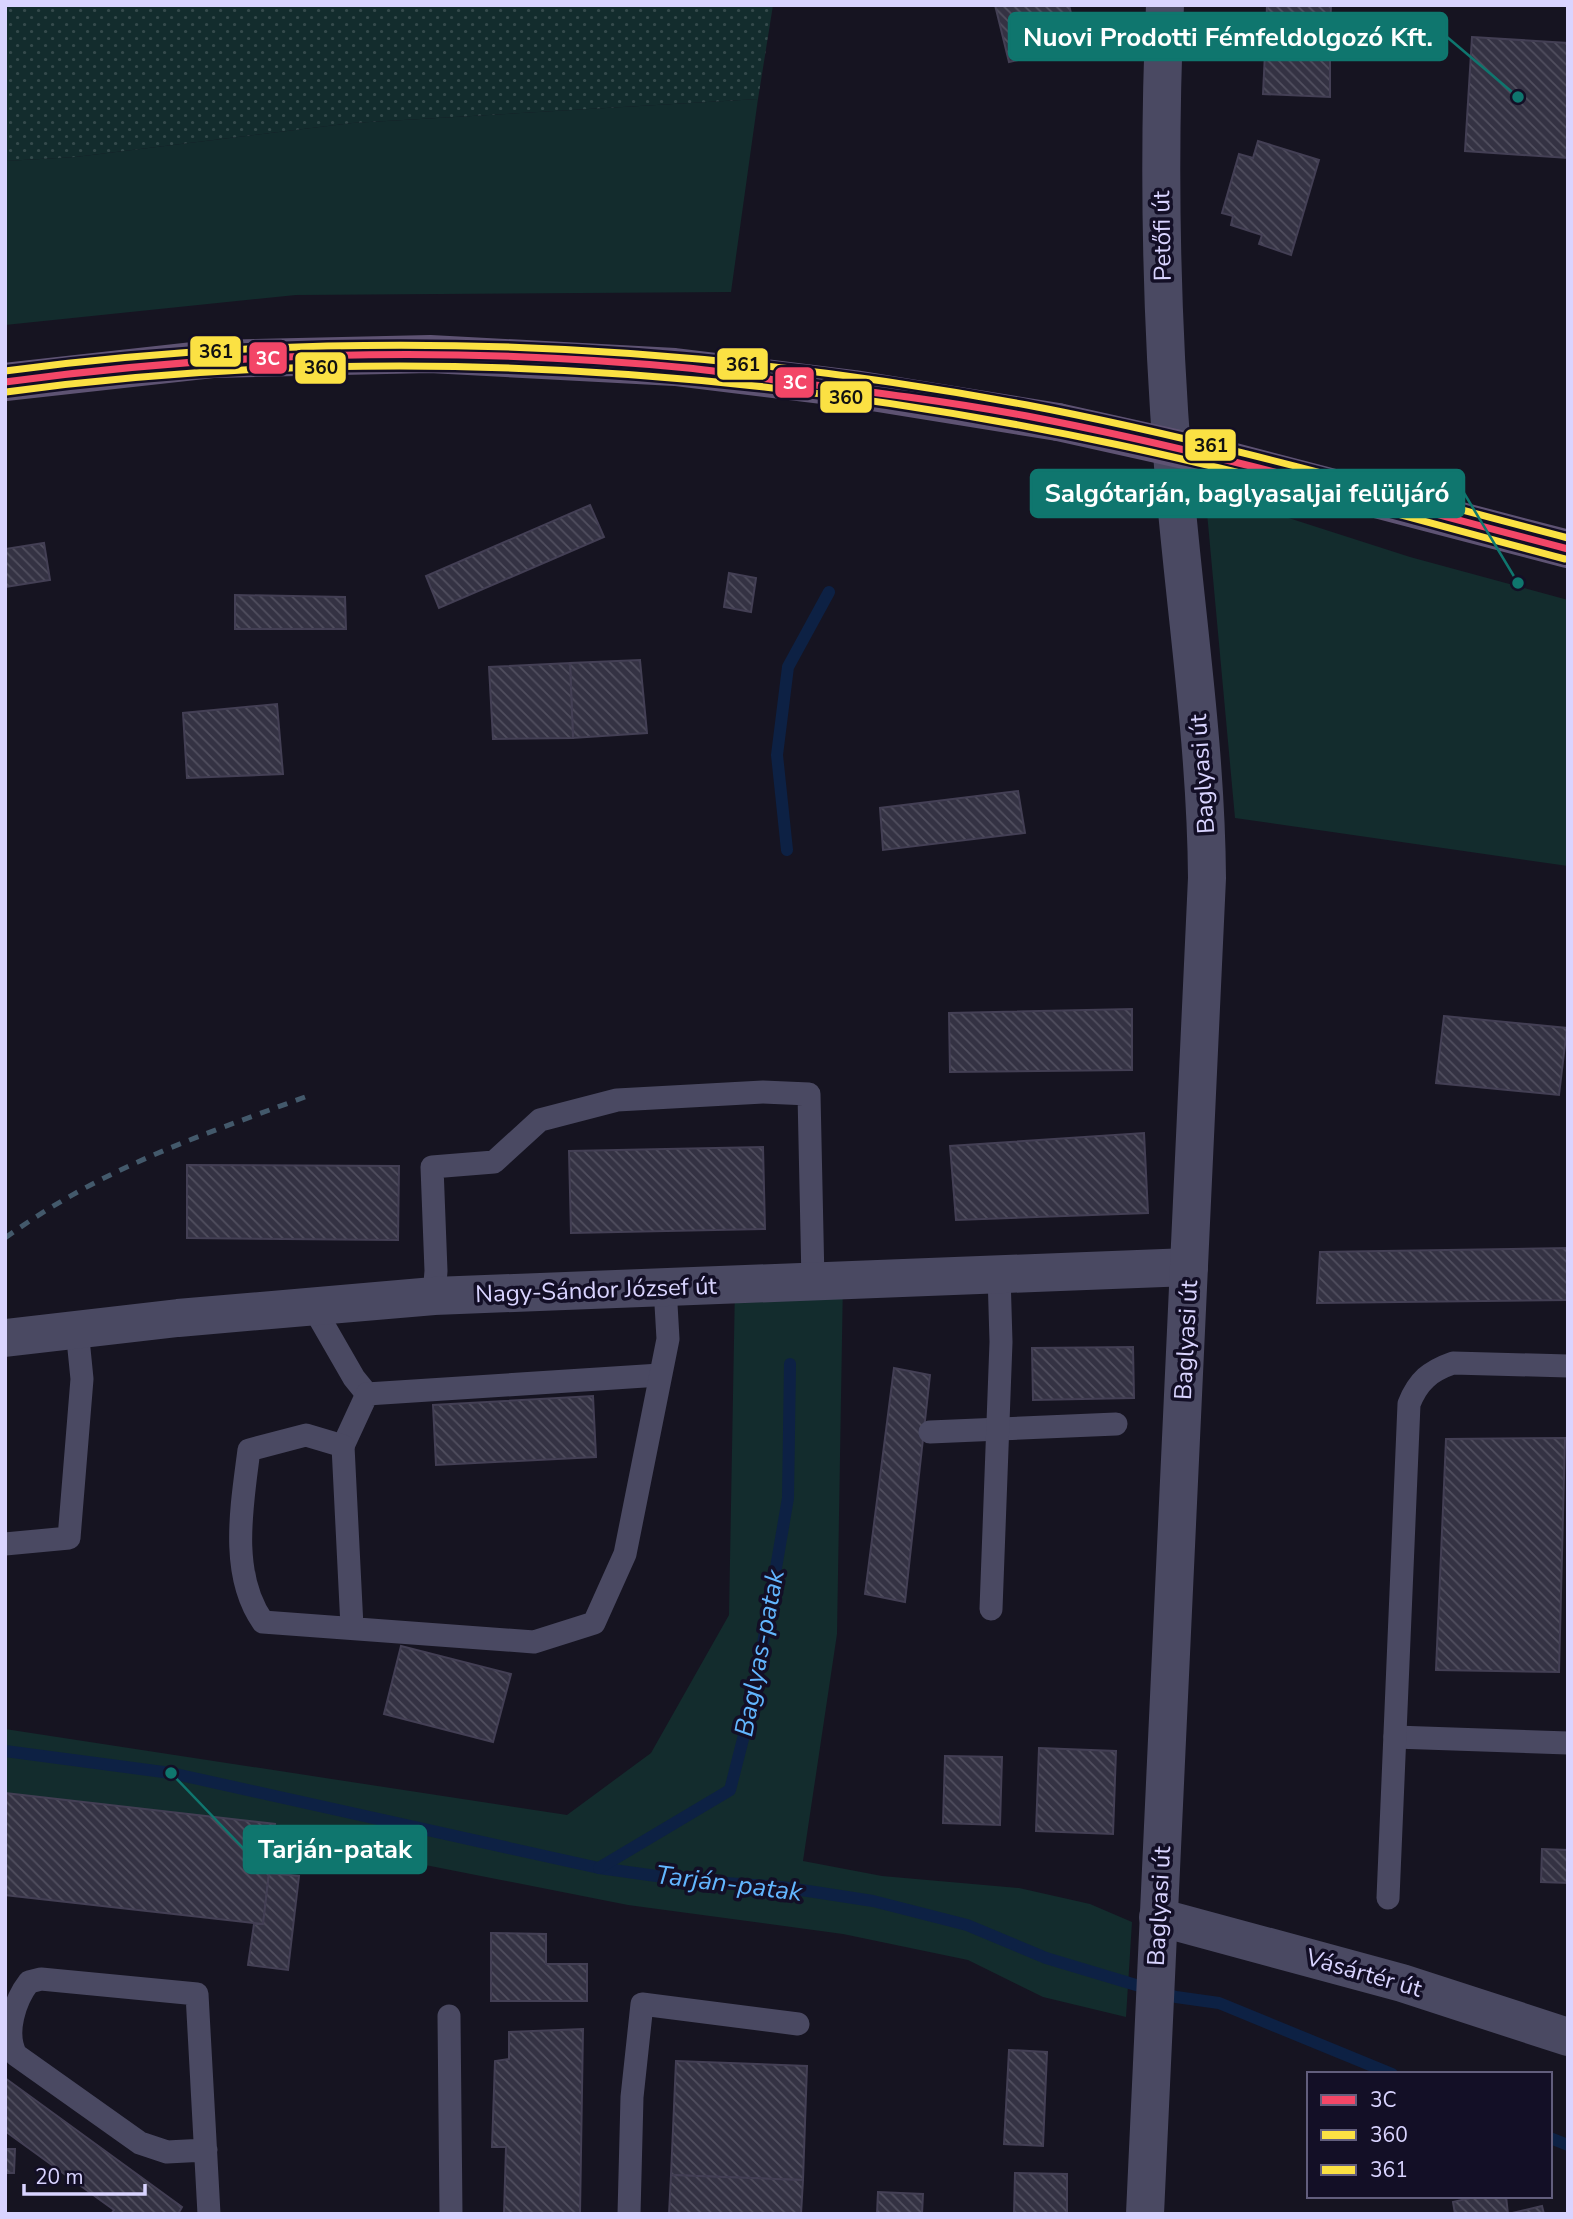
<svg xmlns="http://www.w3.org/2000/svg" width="1573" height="2219" font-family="'Nunito Sans',sans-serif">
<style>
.grass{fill:#132c2d}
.garden{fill:url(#garden-dots)}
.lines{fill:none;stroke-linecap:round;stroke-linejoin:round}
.stream{stroke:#0d2144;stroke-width:12}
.building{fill:url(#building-back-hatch);stroke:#433f54;stroke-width:2}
.lane{stroke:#4a4962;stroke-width:23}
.street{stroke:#4a4962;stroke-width:38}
.primary{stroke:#5e5373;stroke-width:38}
.rail{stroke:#43596b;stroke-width:5;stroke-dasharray:10 9;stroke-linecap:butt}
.primary-bridge{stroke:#5e5373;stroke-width:38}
.bus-1-casing{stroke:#130f26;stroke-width:12}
.bus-2-casing{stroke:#130f26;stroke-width:12}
.bus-3-casing{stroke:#130f26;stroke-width:12}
.bus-1{stroke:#f34667;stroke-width:7}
.bus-2{stroke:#fbe143;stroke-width:7}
.bus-3{stroke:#fbe143;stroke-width:7}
.labels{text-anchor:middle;stroke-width:7;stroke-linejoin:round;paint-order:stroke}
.street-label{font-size:24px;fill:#d9d4ff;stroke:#130f26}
.water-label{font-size:26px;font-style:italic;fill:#62b6ff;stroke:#130f26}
.leader{fill:none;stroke:#0f766e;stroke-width:2.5}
.callout-dot{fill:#0f766e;stroke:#130f26;stroke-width:2.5}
.callout{fill:#0f766e;stroke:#0f766e;stroke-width:2.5}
.callout-label{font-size:26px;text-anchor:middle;font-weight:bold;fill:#fff}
.line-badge{stroke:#130f26;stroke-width:2.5}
.badge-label{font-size:19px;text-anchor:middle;font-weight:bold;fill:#fff}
.pale-badge-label{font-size:19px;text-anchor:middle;font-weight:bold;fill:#111}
</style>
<defs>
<pattern id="garden-dots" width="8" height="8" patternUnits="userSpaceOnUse" patternTransform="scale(1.75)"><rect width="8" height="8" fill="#132c2d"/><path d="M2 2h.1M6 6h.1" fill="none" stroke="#354a4c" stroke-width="1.8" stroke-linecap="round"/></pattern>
<pattern id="building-back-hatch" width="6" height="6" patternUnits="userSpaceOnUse" patternTransform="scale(1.75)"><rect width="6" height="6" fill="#343243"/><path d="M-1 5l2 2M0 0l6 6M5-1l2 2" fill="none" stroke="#514f5f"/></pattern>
</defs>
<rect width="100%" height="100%" fill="#161421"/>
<g class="grass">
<path d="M758,99L731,292L296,295L5,325V161L75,157L352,123Z"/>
<path d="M1205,491L1410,557L1568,600V866L1235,818Z"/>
<path d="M843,1280L837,1634L803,1861L882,1876L1019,1888L1090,1904L1132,1922L1126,2017L1043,1997L968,1960L843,1934L628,1905L405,1861L289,1826L5,1793V1729L567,1815L651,1753L729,1615L735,1285Z"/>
</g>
<path class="garden" d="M5,5H773L758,99L352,123L75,157L5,161Z"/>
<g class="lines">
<g class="stream">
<path d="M787,850L777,755L788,667L829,592"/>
<path d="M5,1751L171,1773L599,1868L685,1880L782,1887L873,1901L967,1925L1046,1958L1176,1997L1219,2003L1392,2074"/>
<path d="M599,1868L730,1790L754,1696L788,1498L790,1364"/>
<path d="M1550,2138L1568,2145"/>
</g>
</g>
<g class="building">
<path d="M995,5H1069L1079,46L1009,62Z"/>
<path d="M1267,5H1331L1330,33L1266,32Z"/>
<path d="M1266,32L1330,33V97L1263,94Z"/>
<path d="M1472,37L1568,43V158L1465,151Z"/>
<path d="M1258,141L1319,160L1291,255L1259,244L1262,235L1231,225L1233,216L1222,213L1239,154L1253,158Z"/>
<path d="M590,505L604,537L439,608L426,576Z"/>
<path d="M44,543L50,580L5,587V549Z"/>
<path d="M729,573L756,578L751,612L724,607Z"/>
<path d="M235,595L345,597L346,629H235Z"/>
<path d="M640,660L647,733L573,738L570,663Z"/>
<path d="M570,663L573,738L493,739L489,667Z"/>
<path d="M277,704L283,774L187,778L183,713Z"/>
<path d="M1018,791L1025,833L883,850L880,808Z"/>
<path d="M1132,1009V1070L950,1072L949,1013Z"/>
<path d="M1444,1016L1567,1028L1559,1095L1436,1083Z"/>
<path d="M1144,1133L1148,1213L956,1220L950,1146Z"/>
<path d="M763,1147L765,1229L571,1233L569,1151Z"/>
<path d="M187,1165L399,1166L398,1240L187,1238Z"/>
<path d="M1568,1248V1300L1317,1303L1320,1252Z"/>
<path d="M1133,1347L1134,1398L1033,1400L1032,1348Z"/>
<path d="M894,1368L930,1375L905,1602L865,1594Z"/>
<path d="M593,1396L596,1457L436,1465L433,1405Z"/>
<path d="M1565,1438L1559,1672L1436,1670L1446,1439Z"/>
<path d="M401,1646L511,1674L493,1742L384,1714Z"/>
<path d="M1039,1748L1116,1751L1113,1834L1036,1831Z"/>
<path d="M945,1756L1002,1757L1000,1825L943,1823Z"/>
<path d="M5,1793L275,1824L263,1924L5,1895Z"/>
<path d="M1542,1849L1568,1850V1883L1541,1882Z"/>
<path d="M269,1873L299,1876L288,1970L248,1965L254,1924H263Z"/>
<path d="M491,1933L546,1934V1964H587V2001H491Z"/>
<path d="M583,2029L580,2214H504L506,2147H492L495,2061L509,2059V2032Z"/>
<path d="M1009,2050L1047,2052L1043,2146L1004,2144Z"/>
<path d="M676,2061L807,2066L803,2180L671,2175Z"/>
<path d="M5,2078L182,2207L178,2214H111L114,2210L5,2131Z"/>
<path d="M5,2149H15L14,2173H5Z"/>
<path d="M1015,2173L1067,2174V2214H1014Z"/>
<path d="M671,2175L803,2180L801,2214H669Z"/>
<path d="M878,2192L923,2194L922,2214H877Z"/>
<path d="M1479,2196H1506L1508,2214L1542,2206L1544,2214H1455L1453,2202Z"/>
</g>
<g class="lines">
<g class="lane">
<path d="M434,1296L436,1271L432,1167L494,1162L540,1120L617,1100L763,1092L809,1094L813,1281"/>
<path d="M312,1305L354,1378L367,1394"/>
<path d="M930,1432L1116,1424"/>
<path d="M343,1446L367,1394L660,1375"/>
<path d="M5,1544L69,1538L82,1379L77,1329"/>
<path d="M991,1609L1001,1342L999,1274"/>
<path d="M352,1627L343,1446L306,1435L249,1450C242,1505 229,1574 263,1622L534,1642L594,1623L625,1554L668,1339L665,1287"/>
<path d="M1395,1737L1568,1743"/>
<path d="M1388,1898L1409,1404C1418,1381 1430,1371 1453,1363L1568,1366"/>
<path d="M449,2016L451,2214"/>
<path d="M206,2150L167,2152L140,2143L16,2055C4,2033 15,2000 29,1982L41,1979L197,1994L209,2214"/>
<path d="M629,2214L632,2097L642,2004L798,2024"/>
</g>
<g class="street">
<path d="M5,1338L178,1318L434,1296L1189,1267"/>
<path d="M1158,1917L1402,1983L1568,2037"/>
<path d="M1145,2214L1207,878C1206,740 1184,604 1173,466C1161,313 1158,159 1165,5"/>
</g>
<g class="primary">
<path d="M5,382L212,359L430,354L675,367L854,389L1058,422"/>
<path d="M1211,456L1568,549"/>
</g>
<path class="rail" d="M5,1238C102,1168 194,1138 305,1097"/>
<path class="primary-bridge" d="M1058,422L1211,456"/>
<g class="bus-1-casing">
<path id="bus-1" d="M5,382C232,351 460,346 688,368C720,371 751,377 783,381C864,391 946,401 1027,416C1209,451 1388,502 1568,549"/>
</g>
<g class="bus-2-casing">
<path id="bus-2" d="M6,392C377,342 753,367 1119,445C1269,477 1417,520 1565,559"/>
</g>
<g class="bus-3-casing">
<path id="bus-3" d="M5,371C345,326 690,342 1027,405C1210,440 1388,491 1568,538"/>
</g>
<use href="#bus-1" class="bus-1"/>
<use href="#bus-2" class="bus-2"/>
<use href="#bus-3" class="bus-3"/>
</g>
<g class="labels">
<g class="street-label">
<text transform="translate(1162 236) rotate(-91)" y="8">Petőfi út</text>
<text transform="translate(1202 774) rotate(-94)" y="8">Baglyasi út</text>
<text transform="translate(596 1290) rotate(-2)" y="8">Nagy-Sándor József út</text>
<text transform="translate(1186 1340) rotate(-87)" y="8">Baglyasi út</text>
<text transform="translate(1159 1906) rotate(-87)" y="8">Baglyasi út</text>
<text transform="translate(1364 1973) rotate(16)" y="8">Vásártér út</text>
</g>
<g class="water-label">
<text transform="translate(759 1653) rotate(-79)" y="9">Baglyas-patak</text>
<text transform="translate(729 1883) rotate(7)" y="9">Tarján-patak</text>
</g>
</g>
<path class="leader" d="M1518 97L1447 37M1518 583L1464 493M171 1773L244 1849"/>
<g class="callout-dot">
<circle cx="1518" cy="97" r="7"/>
<circle cx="1518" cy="583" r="7"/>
<circle cx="171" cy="1773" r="7"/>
</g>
<g class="callout">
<rect x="1009" y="13" width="438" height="47" rx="7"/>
<rect x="1031" y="470" width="433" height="47" rx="7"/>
<rect x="244" y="1826" width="182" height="47" rx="7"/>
</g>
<g class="callout-label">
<text x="1228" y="46">Nuovi Prodotti Fémfeldolgozó Kft.</text>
<text x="1247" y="502">Salgótarján, baglyasaljai felüljáró</text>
<text x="335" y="1858">Tarján-patak</text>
</g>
<g class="line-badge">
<rect x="189" y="335" width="53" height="33" rx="7" fill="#fbe143"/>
<rect x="248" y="341" width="40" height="34" rx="7" fill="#f34667"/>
<rect x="716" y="347" width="53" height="34" rx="7" fill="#fbe143"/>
<rect x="294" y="351" width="53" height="34" rx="7" fill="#fbe143"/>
<rect x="774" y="366" width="41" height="33" rx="7" fill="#f34667"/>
<rect x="819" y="380" width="54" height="34" rx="7" fill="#fbe143"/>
<rect x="1184" y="428" width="53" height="34" rx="7" fill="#fbe143"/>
</g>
<g class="badge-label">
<text x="268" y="365">3C</text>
<text x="795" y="389">3C</text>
</g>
<g class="pale-badge-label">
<text x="216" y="358">361</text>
<text x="743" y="371">361</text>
<text x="321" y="374">360</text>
<text x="846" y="404">360</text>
<text x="1211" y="452">361</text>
</g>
<rect width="1573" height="2219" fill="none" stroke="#d9d4ff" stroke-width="14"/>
<rect x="1307" y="2072" width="245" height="126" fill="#130f26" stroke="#625e7d" stroke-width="2"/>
<rect x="1321" y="2095" width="35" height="10" fill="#f34667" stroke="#625e7d" stroke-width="2"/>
<text x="1370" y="2107" font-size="21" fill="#d9d4ff">3C</text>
<rect x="1321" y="2130" width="35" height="10" fill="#fbe143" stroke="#625e7d" stroke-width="2"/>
<text x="1370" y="2142" font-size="21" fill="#d9d4ff">360</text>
<rect x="1321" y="2165" width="35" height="10" fill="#fbe143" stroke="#625e7d" stroke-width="2"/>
<text x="1370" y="2177" font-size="21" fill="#d9d4ff">361</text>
<path d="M24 2184v10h121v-10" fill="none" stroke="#d9d4ff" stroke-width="3.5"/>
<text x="35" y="2184" font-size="21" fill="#d9d4ff" stroke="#130f26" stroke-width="5" paint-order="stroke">20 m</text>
</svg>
